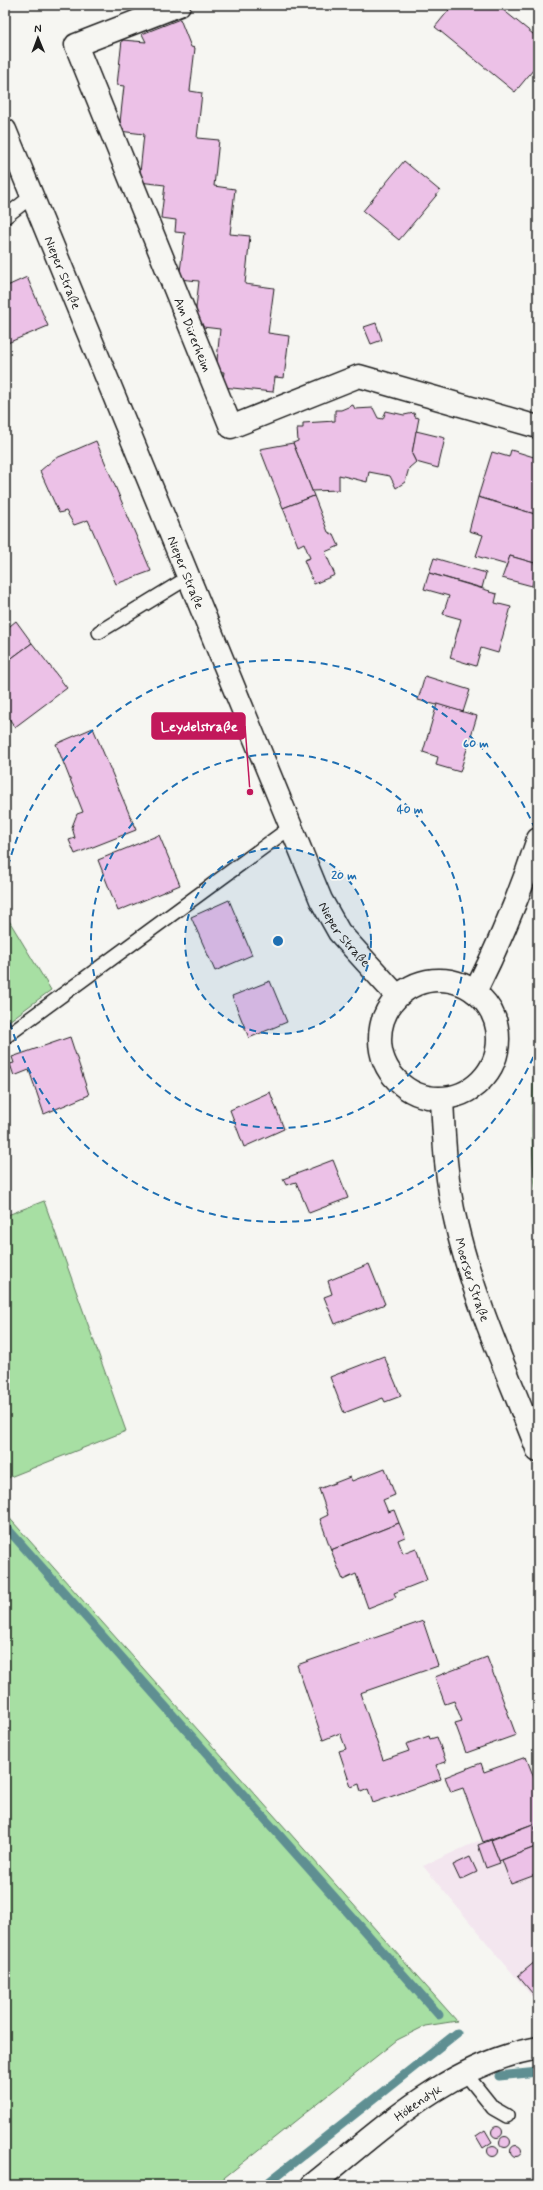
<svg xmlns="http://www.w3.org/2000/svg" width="543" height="2190" font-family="Mynerve,sans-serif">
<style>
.built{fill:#f3e6ef}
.green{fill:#a7dfa3;stroke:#627e60}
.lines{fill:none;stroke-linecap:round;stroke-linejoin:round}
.stream{stroke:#5e8f92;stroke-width:9}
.building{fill:#ecc1e7;stroke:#1c1c1c}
.lane-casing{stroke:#1c1c1c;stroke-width:16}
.street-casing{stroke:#1c1c1c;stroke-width:25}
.secondary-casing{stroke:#1c1c1c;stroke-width:25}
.lane{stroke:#f6f6f2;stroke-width:13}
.street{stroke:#f6f6f2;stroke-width:22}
.secondary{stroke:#f6f6f2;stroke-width:22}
.ring{fill:none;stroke:#1f6fb2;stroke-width:2;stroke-dasharray:7 5}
.labels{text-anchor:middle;stroke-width:3.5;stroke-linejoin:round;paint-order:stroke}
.street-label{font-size:13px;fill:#1c1c1c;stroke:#f6f6f2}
.centre{fill:#1f6fb2;stroke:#f6f6f2;stroke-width:2}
.ring-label{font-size:12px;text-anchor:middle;font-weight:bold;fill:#1f6fb2;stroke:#f6f6f2;stroke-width:3.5;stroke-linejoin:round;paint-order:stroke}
.leader{fill:none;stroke:#c2185b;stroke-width:1.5}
.callout-dot{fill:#c2185b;stroke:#f6f6f2;stroke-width:1.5}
.callout{fill:#c2185b;stroke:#c2185b;stroke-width:1.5}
.callout-label{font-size:14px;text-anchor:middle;font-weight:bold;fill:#fff}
</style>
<rect width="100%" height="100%" fill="#f6f6f2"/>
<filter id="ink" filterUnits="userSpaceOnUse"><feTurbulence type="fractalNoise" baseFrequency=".025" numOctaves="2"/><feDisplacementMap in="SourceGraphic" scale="8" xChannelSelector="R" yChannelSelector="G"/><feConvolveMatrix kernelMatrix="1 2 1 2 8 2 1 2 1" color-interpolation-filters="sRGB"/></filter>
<g filter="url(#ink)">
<path class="built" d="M533,1824L538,1838V2004L423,1866L478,1841L483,1842Z"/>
<g class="green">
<path d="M5,914L51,990L5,1024Z"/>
<path d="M538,1021V1211C529,1149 531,1083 538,1021Z"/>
<path d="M44,1201L126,1431L5,1479V1216Z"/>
<path d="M5,1513L457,2021L425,2026L397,2040L215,2185H5Z"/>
</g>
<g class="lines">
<g class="stream">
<path d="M5,1526L439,2015"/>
<path d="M499,2076L538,2072"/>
<path d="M265,2185L457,2033"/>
</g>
</g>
<g class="building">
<path d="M453,5H497L538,38V64L515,92L435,27Z"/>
<path d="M180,19L191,47L195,48L190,91L202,93L197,138L219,140L214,186L235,189L230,234L250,236L245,284L274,288L268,333L289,336L284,378L275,377L273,392L222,387L224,372L216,371L220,329L194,326L199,281L179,279L185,233L175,232L176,220L161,218L165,185L139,182L144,134L119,131L124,86L117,85L122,40L146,42L142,34Z"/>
<path d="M404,161L440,191L399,240L363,211Z"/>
<path d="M27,277L48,326L5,344V287Z"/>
<path d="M376,323L382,340L371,344L364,327Z"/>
<path d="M353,405L355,409L373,408L378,418L383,419L386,411L404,415L414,413L415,417L419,418L412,454L416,462L409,468L405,482L396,488L390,476L369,472L367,482L339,475V490L312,491L293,443L298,441L297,428H303V423L335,421V410H341Z"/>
<path d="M416,431L445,438L438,468L416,462L412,454Z"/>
<path d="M96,441L151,571L116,584L88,520L74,525L66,511L59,513L40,471L54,459Z"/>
<path d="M293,443L314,496L283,508L260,449Z"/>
<path d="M511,450L537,458L538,456V515L478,497L492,452L509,457Z"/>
<path d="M314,496L328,532L334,535L339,546L325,552L335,575L314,584L304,560L310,558L304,543L298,546L283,508Z"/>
<path d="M478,497L538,515V564L510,556L507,565L476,556L483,535L469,531Z"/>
<path d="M510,556L538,564L532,586L502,578Z"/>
<path d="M434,558L486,573L482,588L429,573Z"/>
<path d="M429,573L490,591L489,592L497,594L495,603L511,607L498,653L481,648L476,666L450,658L461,619L443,614L449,596L424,589Z"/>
<path d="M16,621L32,643L5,663V630Z"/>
<path d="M32,643L67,688L15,727L5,713V663Z"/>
<path d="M425,676L470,690L463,712L418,700Z"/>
<path d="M437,704L477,716L460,772L436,765L438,757L423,752Z"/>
<path d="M93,728L136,830L75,854L69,840L75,838L72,827L77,814L83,812L56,744Z"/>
<path d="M159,835L180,885L118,911L98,860Z"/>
<path d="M229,900L252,955L215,971L191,917Z"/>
<path d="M270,981L287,1022L249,1038L232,996Z"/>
<path d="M70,1037L89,1095L44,1114L29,1070L14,1076L10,1064L14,1063L12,1057Z"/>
<path d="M270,1092L284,1129L244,1147L230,1110Z"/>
<path d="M333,1160L348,1198L309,1213L296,1182L286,1185L283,1179Z"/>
<path d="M369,1264L385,1304L335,1324L324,1297L332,1294L328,1281Z"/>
<path d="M384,1356L401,1396L385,1402L383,1398L344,1413L330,1377Z"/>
<path d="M385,1468L395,1495L383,1500L388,1512L394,1510L399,1523L331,1550L320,1519L328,1515L319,1489L350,1477L352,1481Z"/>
<path d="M399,1523L405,1537L398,1540L403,1553L416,1548L427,1580L394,1593L396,1597L368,1608L356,1574L343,1580L331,1550Z"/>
<path d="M423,1621L438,1666L360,1693L383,1760L409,1751L406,1744L429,1736L430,1739L437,1737L446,1762L436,1765L441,1779L373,1803L368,1789L361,1792L359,1784L351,1787L339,1751L346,1749L340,1733L323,1740L297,1665Z"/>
<path d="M487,1657L516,1735L466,1753L455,1723L462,1721L454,1701L445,1704L435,1677Z"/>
<path d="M526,1757L538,1788V1838L533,1824L483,1842L463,1788L451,1792L445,1777L481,1763L484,1772Z"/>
<path d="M533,1824L538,1838V1846L499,1861L491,1840Z"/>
<path d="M491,1840L500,1863L486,1868L478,1845Z"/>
<path d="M538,1846V1874L511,1884L502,1860Z"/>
<path d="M470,1857L477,1872L460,1880L453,1865Z"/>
<path d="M536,1961L538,1963V2000L518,1976Z"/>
<circle cx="497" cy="2132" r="5.5"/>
<path d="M485,2130L492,2142L483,2148L476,2136Z"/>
<circle cx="505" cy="2142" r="5.5"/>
<circle cx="493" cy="2151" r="5.5"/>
<circle cx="516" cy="2151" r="5.5"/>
</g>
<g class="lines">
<g class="lane-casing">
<g id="lane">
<path d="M5,217L32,196"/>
<path d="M99,632L189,577"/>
<path d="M5,1037L291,827"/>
<path d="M465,2073L493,2108L507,2116"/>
</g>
</g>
<g class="street-casing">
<g id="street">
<path id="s1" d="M179,5L76,45L231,427L359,376L538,427"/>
<path id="s2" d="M312,2185C381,2130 448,2064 538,2048"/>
</g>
</g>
<g class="secondary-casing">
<g id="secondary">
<path id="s3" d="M5,130L321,900L339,932L397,996"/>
<circle cx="439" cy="1039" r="59"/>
<path d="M475,992C500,942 521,892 538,839"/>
<path id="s4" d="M442,1099C444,1141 446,1182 456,1223C474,1301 509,1376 538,1451"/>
</g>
</g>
<use href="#lane" class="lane"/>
<use href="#street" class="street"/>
<use href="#secondary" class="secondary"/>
</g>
</g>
<circle cx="278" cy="941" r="93" fill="#1f6fb2" fill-opacity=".12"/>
<g class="ring">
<circle cx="278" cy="941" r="93"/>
<circle cx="278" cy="941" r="187"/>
<path d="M538 1046A280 280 0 0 1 5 1004M5 878A280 280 0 0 1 538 836"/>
</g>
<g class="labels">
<g class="street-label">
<text dy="5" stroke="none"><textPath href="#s3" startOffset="154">Nieper Straße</textPath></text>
<text dy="5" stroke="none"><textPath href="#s1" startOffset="423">Am Dürerheim</textPath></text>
<text dy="5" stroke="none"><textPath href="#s3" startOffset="478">Nieper Straße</textPath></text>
<text dy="5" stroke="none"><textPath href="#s3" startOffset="874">Nieper Straße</textPath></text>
<text dy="5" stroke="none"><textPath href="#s4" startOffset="184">Moerser Straße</textPath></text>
<text dy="5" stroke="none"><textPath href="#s2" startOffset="134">Hökendyk</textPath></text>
</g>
</g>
<circle cx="278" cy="941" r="6" class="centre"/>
<g class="ring-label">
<text x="476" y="747">60 m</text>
<text x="410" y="813">40 m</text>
<text x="344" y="879">20 m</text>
</g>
<path class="leader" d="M250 792L245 726"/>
<circle class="callout-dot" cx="250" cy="792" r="4"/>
<rect class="callout" x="152" y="713" width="93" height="26" rx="4"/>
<g class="callout-label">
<text x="199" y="731">Leydelstraße</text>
</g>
<rect width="543" height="2190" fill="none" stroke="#f6f6f2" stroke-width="20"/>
<rect x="10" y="10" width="523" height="2170" fill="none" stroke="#1c1c1c" stroke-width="1.5" filter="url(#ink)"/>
<g transform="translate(38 38) rotate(359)" stroke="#f6f6f2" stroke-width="3" paint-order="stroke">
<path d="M0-3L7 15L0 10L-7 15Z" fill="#1c1c1c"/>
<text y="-6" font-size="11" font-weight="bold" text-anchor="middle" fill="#1c1c1c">N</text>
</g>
</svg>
